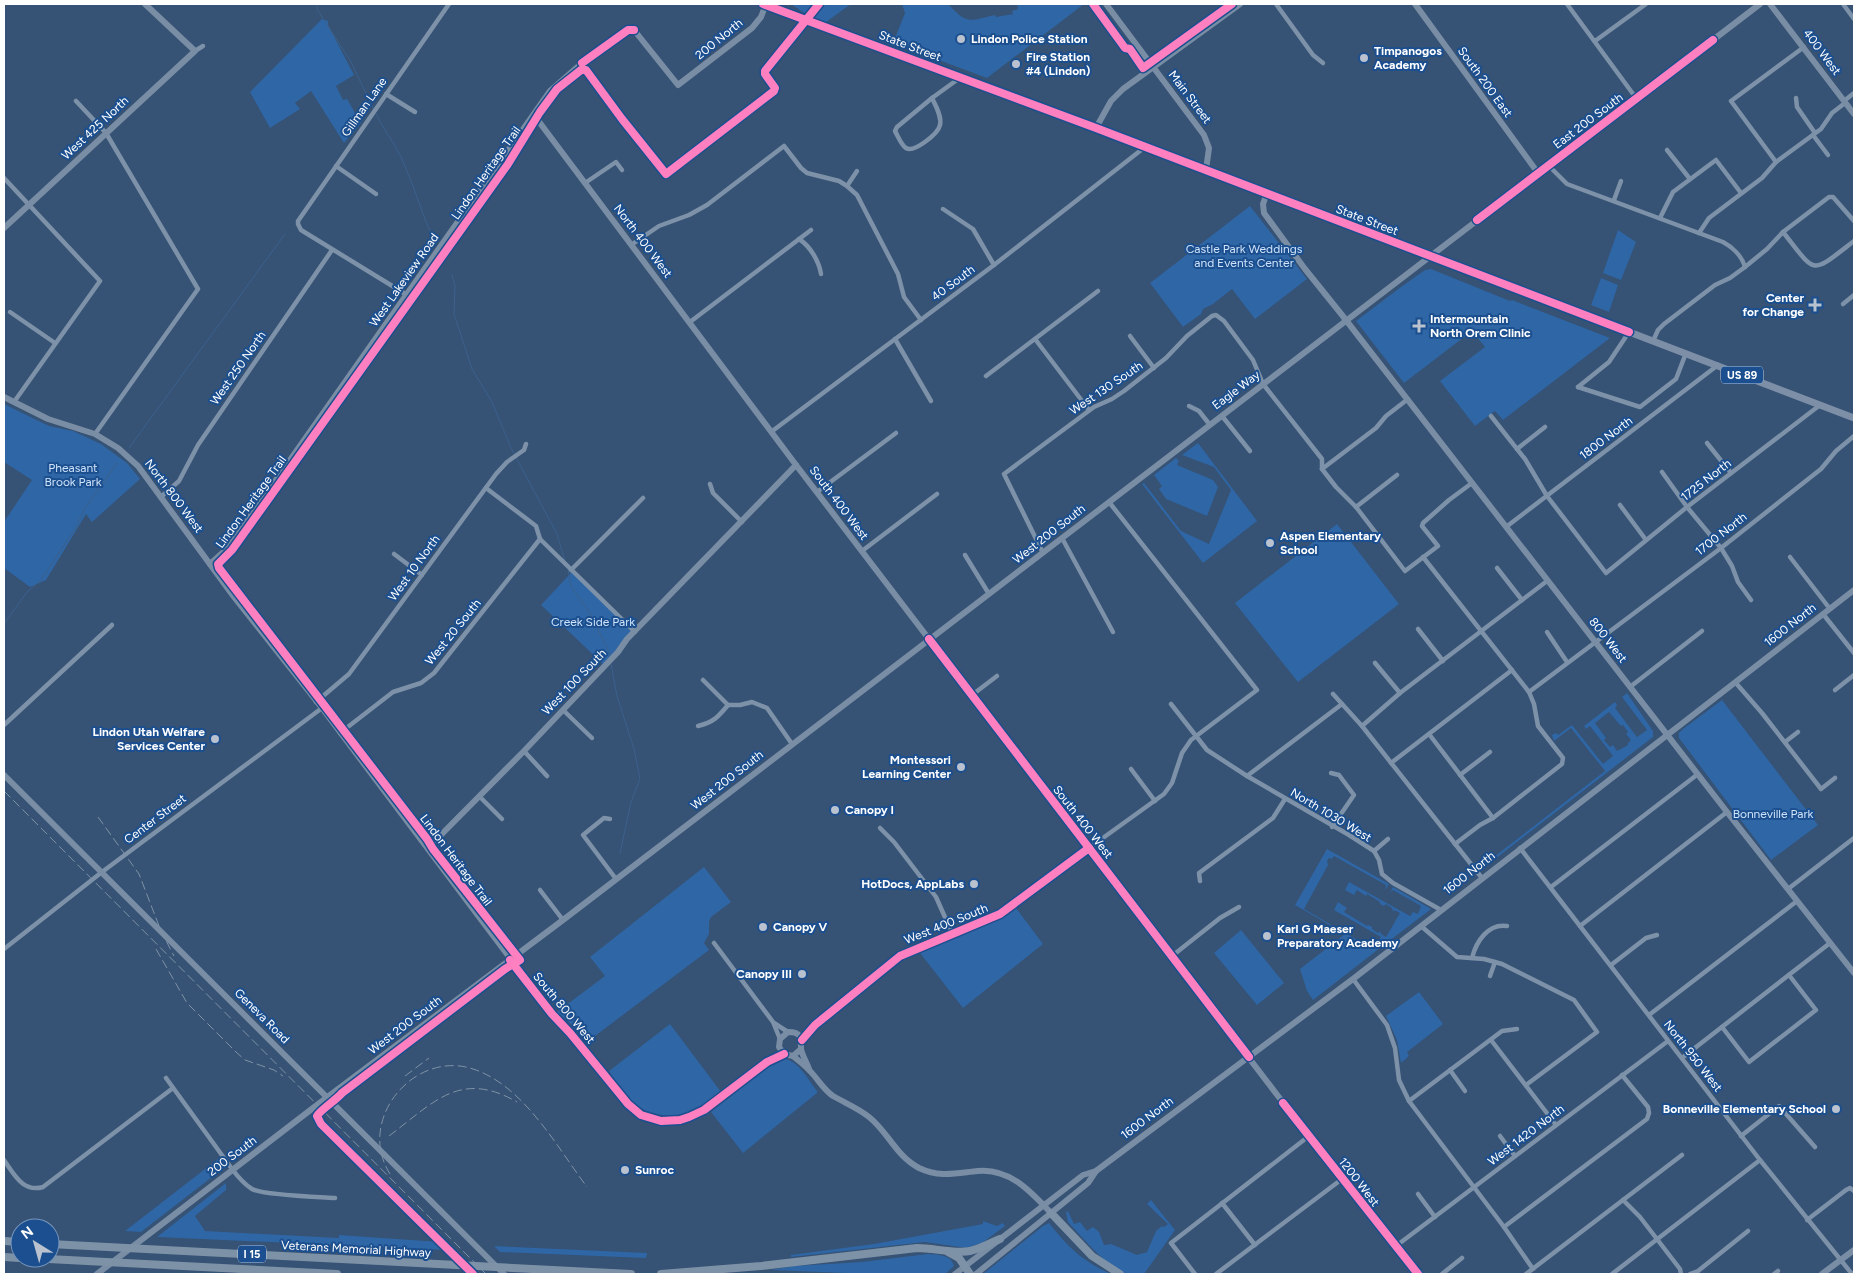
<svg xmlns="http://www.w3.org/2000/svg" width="1858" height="1278" font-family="Figtree,sans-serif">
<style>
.green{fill:#2f66a5;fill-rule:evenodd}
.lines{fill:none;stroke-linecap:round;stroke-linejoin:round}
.stream{stroke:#3b618d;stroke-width:1}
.street{stroke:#7d92a8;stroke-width:4.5}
.secondary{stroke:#798da4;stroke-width:6}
.primary{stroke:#7d8ea7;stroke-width:7}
.highway{stroke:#7e92a7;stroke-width:8}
.rail{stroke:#7e92a7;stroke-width:1;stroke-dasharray:9 4;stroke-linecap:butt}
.cycleway-casing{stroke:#1b4f8f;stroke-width:11}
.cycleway{stroke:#ff80c0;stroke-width:8}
.poi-dot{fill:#b9c2ce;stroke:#1b4f8f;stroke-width:2}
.labels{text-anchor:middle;stroke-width:4;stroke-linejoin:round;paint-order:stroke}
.shield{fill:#1b4f8f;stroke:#bbcadd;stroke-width:1}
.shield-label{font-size:11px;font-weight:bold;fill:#fff}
.street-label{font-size:12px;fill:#fff;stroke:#1b4f8f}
.poi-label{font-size:12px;font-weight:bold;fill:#fff;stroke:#1b4f8f;text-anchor:start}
.park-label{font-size:12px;fill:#cfe3fa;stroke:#1b4f8f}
</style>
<rect width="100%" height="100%" fill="#365274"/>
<g class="green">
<path d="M791,4H851L822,25Z"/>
<path d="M902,4H948C968,25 968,21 995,15L996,17L1013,14L1012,11L1018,9L1017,4H1084L987,78L893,43L905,13Z"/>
<path d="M322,19L328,21V25L354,75L336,86L343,100L347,99L361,123L344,143L311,91L295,103L300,109L270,128L250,92Z"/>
<path d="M1250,206L1307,279L1255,319L1232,289L1213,304L1203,309L1201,314L1183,327L1150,283Z"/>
<path d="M1618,230L1636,242L1621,280L1603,273Z"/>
<path d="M1431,269L1510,301L1512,300L1610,338L1503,420L1495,411L1475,426L1440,381L1485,347L1472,331L1404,383L1356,321L1401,287L1425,270Z"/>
<path d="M1601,278L1618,285L1609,312L1591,305Z"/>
<path d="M4,404L49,426L73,431L101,444L127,463L140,479L92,522L86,514L46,580L30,587L4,568V522L32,480L4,462Z"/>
<path d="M1198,443L1257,521L1203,563L1142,484L1144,483L1181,531L1209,544L1231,490L1214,467L1182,455Z"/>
<path d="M1176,458L1179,461L1177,465L1213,480L1218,487L1207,516L1166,499L1159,489L1162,486L1154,475Z"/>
<path d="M1337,524L1399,604L1298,682L1235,603Z"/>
<path d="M571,571L635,632L605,666L541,605L570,574Z"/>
<path d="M1627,693L1653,731V737L1482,869L1477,868L1481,867L1605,771L1571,728L1554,741L1552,735L1556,733L1558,735L1572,725L1603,764L1613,756L1590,726L1586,729L1584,726L1615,702L1617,705L1615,708L1637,737L1647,730L1622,697ZM1609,712L1621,726L1623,725L1628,732L1626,734L1631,740L1628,743V745L1617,751L1613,745L1610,747L1604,740L1606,738L1595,723Z"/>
<path d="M1722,700L1818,825L1771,860L1679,738V733L1683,729Z"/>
<path d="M1327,849L1389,884L1385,890L1386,885L1334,856L1332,859L1329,858L1327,861L1328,865L1304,909L1371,948L1374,944L1380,948L1313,1000L1307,991L1300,969L1345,934L1295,905Z"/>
<path d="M704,867L731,902L711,917L709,922V934L704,943L709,950L587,1042L573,1026L557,1012L605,976L590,957Z"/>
<path d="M1349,882L1410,916L1413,912L1418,914L1421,906L1393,890L1390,893L1393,887L1431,909L1384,945L1378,941L1381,937L1334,910L1338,902L1347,908L1344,912L1367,926L1368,925L1372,927V929L1378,933L1381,932V934L1386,937L1400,913L1394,910L1393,912L1392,908L1386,904L1384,906L1380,904V902L1367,894L1366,896L1357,890L1354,895L1345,890Z"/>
<path d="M1016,908L1043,944L963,1008L920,953L1001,917Z"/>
<path d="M1241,930L1284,983L1257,1005L1214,953Z"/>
<path d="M1419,992L1443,1024L1407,1052L1409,1056L1401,1063L1397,1040L1386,1016Z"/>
<path d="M670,1024L721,1092C711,1099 702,1107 691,1111C670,1121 642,1114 627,1097C620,1089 614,1079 609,1071Z"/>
<path d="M783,1058C800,1062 807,1078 817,1091V1093L743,1153L711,1112L766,1068L779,1059Z"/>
<path d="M218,1159L223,1166L221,1170L141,1232L125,1231Z"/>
<path d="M226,1183V1190L195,1216L205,1231L339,1238V1235L440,1242L448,1250L157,1237Z"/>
<path d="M1151,1200L1175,1230L1144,1274C1139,1274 1133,1275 1128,1274C1106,1267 1083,1238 1068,1222L1066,1212L1068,1211L1074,1224L1080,1222L1087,1231L1093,1227L1099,1232L1104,1245L1111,1244L1137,1255L1147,1252L1156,1231L1162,1226L1164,1227L1168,1224L1147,1204Z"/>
<path d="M983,1221L997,1226L1003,1223L1005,1226L982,1243L966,1248L925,1242L791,1257V1255L874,1244L983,1224Z"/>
<path d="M1049,1223C1070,1249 1081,1260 1111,1274H983L1043,1226Z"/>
<path d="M494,1246L647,1253L646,1258L500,1252Z"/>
<path d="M928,1254C938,1255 951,1254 954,1266L945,1274H873L770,1270L795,1266L862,1262Z"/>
</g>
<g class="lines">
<g class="stream">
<path d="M317,4V9L351,62L374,110"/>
<path d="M376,114C383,129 394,142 401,157C414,185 422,215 435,243"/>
<path d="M452,275L455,286L454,314L472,369L492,402L511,448L557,534L565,561"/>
<path d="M129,448L285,234"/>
<path d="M568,570L571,586L591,615L608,650L610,658"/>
<path d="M4,624L27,592L41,580L75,529L85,508L117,463"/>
<path d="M611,664L617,696L634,749L640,779L631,802L620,853"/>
</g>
<g class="street">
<path d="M1276,4L1313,55L1323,63"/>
<path d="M1567,4L1636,98"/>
<path d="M1843,4L1854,19"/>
<path d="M1595,41L1646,4"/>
<path d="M195,51L203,46"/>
<path d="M386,94L415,112"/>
<path d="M932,98C936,106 942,117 940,125C938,134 914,153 906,148C901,145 898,136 895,131L897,127Z"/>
<path d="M932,98L961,77"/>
<path d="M1796,98L1797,107L1815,133"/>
<path d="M76,101L106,133L198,289L95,434"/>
<path d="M1844,101L1854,93"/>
<path d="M1813,135L1828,155"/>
<path d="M1667,150L1690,179"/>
<path d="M1776,162L1731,101L1804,47"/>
<path d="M1548,165L1567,184L1723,242C1732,247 1742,256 1745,267"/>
<path d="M336,166L376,194"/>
<path d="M4,178L100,281L14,402"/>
<path d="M585,183L616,162L622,170"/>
<path d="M847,186L857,171"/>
<path d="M1614,200L1621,181"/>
<path d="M943,209L973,229L994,265"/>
<path d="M1660,218L1673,192L1716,160L1741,193"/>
<path d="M1783,232C1817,275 1810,275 1854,241"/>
<path d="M1699,233L1709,218L1762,178L1776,162L1821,129L1832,113L1845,103"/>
<path d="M799,239C810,246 819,261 821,274"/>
<path d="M631,245L659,226L689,215L707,205L784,146L801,168L807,173L839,181L847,186L857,195L898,274L904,297L921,320"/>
<path d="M407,295L301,230L298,224V221L449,4"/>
<path d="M1843,304L1854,295"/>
<path d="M10,312L55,343"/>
<path d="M690,322L811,230"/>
<path d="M1130,336L1154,368"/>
<path d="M895,339L931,401"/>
<path d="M1035,339L1089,410"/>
<path d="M1653,341L1658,330L1664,324L1715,285L1730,278L1745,267L1767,249L1783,232L1829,197H1833L1854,221"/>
<path d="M986,376L1098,291"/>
<path d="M1578,387L1640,407L1676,379L1686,353"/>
<path d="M1578,387L1609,362L1629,332"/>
<path d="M1189,406L1199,411L1210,425"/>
<path d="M1222,416L1250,451"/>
<path d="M1491,416L1525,459L1547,496L1606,573L1687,507L1820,405"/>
<path d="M771,432L994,265L1145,147"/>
<path d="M1707,443L1731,473"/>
<path d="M1517,449L1545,427"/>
<path d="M1322,469L1336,487L1356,507L1405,571L1438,546L1422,526L1423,523L1449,500L1472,483"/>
<path d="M1322,469L1376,428L1386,416L1408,399"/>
<path d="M1662,472L1687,507L1721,548L1732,566L1738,582L1751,600"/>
<path d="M710,484L713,493L742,522"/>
<path d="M486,488L536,526L540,539L635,632"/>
<path d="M817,492L896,433"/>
<path d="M161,497L179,481L198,445L332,250"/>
<path d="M1620,505L1646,540"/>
<path d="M1356,507L1397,475"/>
<path d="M1506,527L1718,365"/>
<path d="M1062,538L1113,632"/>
<path d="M862,551L937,494"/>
<path d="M1043,553L1004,474L1094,407L1112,399L1124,391L1166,358L1187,336L1212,316L1216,315L1224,321L1253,360L1263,384L1322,459V469"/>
<path d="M394,554L422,575"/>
<path d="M965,555L989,594"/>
<path d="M1423,557L1529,692L1534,704L1538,726L1563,758L1562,764L1493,818L1480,825L1455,844"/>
<path d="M1790,557L1830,609"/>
<path d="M1497,568L1522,600"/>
<path d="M571,570L643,498"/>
<path d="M1823,614L1854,653"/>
<path d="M1418,629L1443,661"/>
<path d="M1547,632L1567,662"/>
<path d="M1375,663L1400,693"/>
<path d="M703,680L728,705H740L752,702L767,708L792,744"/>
<path d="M1735,682L1762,713L1821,789L1835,778"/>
<path d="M1630,687L1702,631"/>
<path d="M1835,690L1854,675"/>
<path d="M1529,692L1721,548L1821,469L1836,451L1854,436"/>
<path d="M1333,694L1362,726L1482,878"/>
<path d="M972,695L997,676"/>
<path d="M316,702L349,674L496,474L507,462L524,450L526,444"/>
<path d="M1171,704L1207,750L1247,776L1349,835L1374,851L1379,860L1382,874L1393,883L1441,910"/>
<path d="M563,710L592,738"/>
<path d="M4,725L112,625"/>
<path d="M698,726C714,722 718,717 728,705"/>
<path d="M1362,726L1400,693L1547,581"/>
<path d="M340,733L393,692L421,683L434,673L540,539"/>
<path d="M1429,734L1493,818"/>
<path d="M1785,742L1798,732"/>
<path d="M524,751L547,776"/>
<path d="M1391,763L1512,670"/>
<path d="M1131,769L1155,801"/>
<path d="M1331,773L1339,775L1354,795L1332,827"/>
<path d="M1460,775L1490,752"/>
<path d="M1247,776L1342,704"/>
<path d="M480,797L502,819"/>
<path d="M610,819L604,818L583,835L616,879"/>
<path d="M880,828L894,842L936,897L952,933"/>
<path d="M1089,848L1164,794L1172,783L1182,753L1191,740L1257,690L1109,502"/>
<path d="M1520,848L1760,1160L1852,1274"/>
<path d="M1374,851L1388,839"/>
<path d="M1200,881L1199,873L1273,818L1285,799"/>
<path d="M1551,887L1698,774"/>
<path d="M1788,889L1854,838"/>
<path d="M540,890L563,920"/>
<path d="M1421,926L1457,957L1484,959L1502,964L1574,1000L1597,1032L1526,1085"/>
<path d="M1580,926L1727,812"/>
<path d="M714,943L773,1022L780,1039"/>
<path d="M4,949L102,872L322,708"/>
<path d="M1172,956L1220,918L1239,907"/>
<path d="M1472,958C1476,942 1488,923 1507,926"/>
<path d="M1611,965L1646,938L1657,935"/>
<path d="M1490,976L1495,962"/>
<path d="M1353,979L1387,1025L1395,1048L1399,1080L1409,1101L1504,1227L1533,1269"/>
<path d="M1649,1015L1797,901"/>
<path d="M774,1023L788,1032"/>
<path d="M1722,1027L1749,1062L1816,1010L1789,975"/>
<path d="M1491,1040L1556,1125"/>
<path d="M1682,1058L1830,943"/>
<path d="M1450,1070L1465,1091"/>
<path d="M166,1078L232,1169C238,1177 244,1184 252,1189C262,1195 319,1197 335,1198"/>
<path d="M1409,1101L1502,1031L1517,1029"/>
<path d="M1500,1136L1515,1156"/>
<path d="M1741,1136L1779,1106L1815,1147"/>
<path d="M4,1160C14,1174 23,1193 43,1187L173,1088"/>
<path d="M1418,1194L1435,1217"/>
<path d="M1623,1200L1640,1217L1680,1269L1681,1274"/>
<path d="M1222,1203L1255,1245"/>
<path d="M1807,1220L1846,1190L1850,1188L1854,1191"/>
<path d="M1504,1227L1647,1119L1649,1113L1648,1107L1622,1075"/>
<path d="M1396,1246L1668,1041"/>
<path d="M1195,1274L1171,1243L1309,1136"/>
<path d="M1216,1274L1342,1179"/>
<path d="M1442,1274L1462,1258"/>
<path d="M1526,1274L1682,1155"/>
<path d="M1612,1274L1760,1160"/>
<path d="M1690,1274L1698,1271L1748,1231"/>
<path d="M1774,1274L1778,1271"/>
</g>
<g class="secondary">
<path d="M1106,4L1204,135L1209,148L1206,170"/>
<path d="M1415,4L1538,173"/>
<path d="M1770,4L1854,114"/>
<path d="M534,115L796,465L1278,1096L1418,1274"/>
<path d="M1096,128L1111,101L1123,89L1240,4"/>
<path d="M1267,193L1263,204L1264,213L1305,269L1342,315L1727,812L1854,973"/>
<path d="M4,228L195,51L145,4"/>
<path d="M4,397L48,419L95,434L118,448L138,466L234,597L322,708L552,1014L570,1033L633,1110C690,1144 723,1088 767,1062C772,1059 779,1057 784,1054"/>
<path d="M210,564L228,548L550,91L582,63L628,30H634L678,85L752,28L761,17L766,4"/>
<path d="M4,775L504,1274"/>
<path d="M428,848L524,751L618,652L627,639L796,465"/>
<path d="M802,1040L815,1025L900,956L1000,914L1089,848"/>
<path d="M801,1049L793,1056L784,1054L779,1047L780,1039L788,1032C802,1032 801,1038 801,1049C802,1055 807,1063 809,1069"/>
<path d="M793,1056C799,1061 805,1065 810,1071C818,1079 823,1089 833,1096C845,1103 858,1108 869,1117C888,1132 896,1156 919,1168C940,1178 957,1173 978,1171C1010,1168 1031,1192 1051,1213"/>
<path d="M97,1274L317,1105L563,920L1760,4"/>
<path d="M955,1274L1083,1175L1096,1171L1353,979L1854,590"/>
<path d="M976,1274L1088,1183L1096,1171"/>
<path d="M1822,1274L1854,1250"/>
</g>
<path class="primary" d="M763,4L1096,128L1854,418"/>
<g class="highway">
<path d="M1051,1213L1092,1256L1120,1274"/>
<path d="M4,1241L20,1242"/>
<path d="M50,1244L631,1274"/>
<path d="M948,1252L959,1258L970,1274"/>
<path d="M4,1257L20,1258"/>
<path d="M29,1258L337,1274"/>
<path d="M661,1274L761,1266L917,1248C934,1248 954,1254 970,1251C980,1249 990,1243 1000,1239"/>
</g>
<g class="rail">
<path d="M4,791L486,1274"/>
<path d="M98,817L139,874L161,931L174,956"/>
<path d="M156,949L187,1003L236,1052L245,1060L274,1070L283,1076"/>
<path d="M405,1076L429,1058"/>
<path d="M389,1136C433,1103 460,1069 517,1102"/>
<path d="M390,1174C355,1119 416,1047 476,1070C525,1088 557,1147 587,1187"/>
</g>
<g class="cycleway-casing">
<g id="cycleway">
<path d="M763,4L1096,128L1629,332"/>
<path d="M1093,4L1125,48L1130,49L1143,68L1232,4"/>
<path d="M582,63L628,30H634"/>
<path d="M1477,220L1713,40"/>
<path d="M929,639L1249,1057"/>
<path d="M510,960L552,1014L570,1033L628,1104L641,1115L661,1121L680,1120L689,1117L704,1110L767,1062L784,1054"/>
<path d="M802,1040L815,1025L900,956L1000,914L1089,848"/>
<path d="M1283,1103L1418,1274"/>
<path d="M473,1274L321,1124L317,1116C320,1110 335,1101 342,1093L505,969L520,960L433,849L427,839L219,568L218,564L232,550L508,164L540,112L557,89L581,70H586L622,119L666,174L774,91L775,88L765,74V71L819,4"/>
</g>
</g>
<use href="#cycleway" class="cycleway"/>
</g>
<g class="poi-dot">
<circle cx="961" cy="39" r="5"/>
<circle cx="1364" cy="58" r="5"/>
<circle cx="1016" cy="64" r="5"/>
<path d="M1812.5 297.5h5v5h5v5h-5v5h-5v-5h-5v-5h5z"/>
<path d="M1416.5 318.5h5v5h5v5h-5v5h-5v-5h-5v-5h5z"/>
<circle cx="1270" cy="543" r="5"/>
<circle cx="215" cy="739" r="5"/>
<circle cx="961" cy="767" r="5"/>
<circle cx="835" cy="810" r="5"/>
<circle cx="974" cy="884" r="5"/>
<circle cx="763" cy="927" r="5"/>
<circle cx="1267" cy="936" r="5"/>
<circle cx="802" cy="974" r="5"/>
<circle cx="1836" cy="1109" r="5"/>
<circle cx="625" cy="1170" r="5"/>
</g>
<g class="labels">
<g class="shield">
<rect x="1721" y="366.5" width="42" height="17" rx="4"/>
<rect x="238" y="1245.5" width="28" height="17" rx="4"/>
</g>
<g class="shield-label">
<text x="1742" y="379">US 89</text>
<text x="252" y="1258">I 15</text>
</g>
<g class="street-label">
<text transform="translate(719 39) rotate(-39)" y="4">200 North</text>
<text transform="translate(910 46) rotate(21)" y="4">State Street</text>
<text transform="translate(1822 52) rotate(53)" y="4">400 West</text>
<text transform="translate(1485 82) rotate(54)" y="4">South 200 East</text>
<text transform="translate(1190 97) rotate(53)" y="4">Main Street</text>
<text transform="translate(364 107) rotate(-55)" y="4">Gillman Lane</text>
<text transform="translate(1588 121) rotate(-37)" y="4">East 200 South</text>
<text transform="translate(95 128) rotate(-43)" y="4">West 425 North</text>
<text transform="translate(486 173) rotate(-55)" y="4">Lindon Heritage Trail</text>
<text transform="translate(1367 220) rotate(21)" y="4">State Street</text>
<text transform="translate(643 241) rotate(53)" y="4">North 400 West</text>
<text transform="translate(404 280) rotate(-55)" y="4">West Lakeview Road</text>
<text transform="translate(953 283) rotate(-37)" y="4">40 South</text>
<text transform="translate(238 368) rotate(-55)" y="4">West 250 North</text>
<text transform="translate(1106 388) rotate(-34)" y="4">West 130 South</text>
<text transform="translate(1236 390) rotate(-37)" y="4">Eagle Way</text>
<text transform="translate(1606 438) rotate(-37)" y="4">1800 North</text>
<text transform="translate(1706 480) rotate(-38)" y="4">1725 North</text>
<text transform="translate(174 496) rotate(53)" y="4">North 800 West</text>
<text transform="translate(251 502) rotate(-54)" y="4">Lindon Heritage Trail</text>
<text transform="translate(839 503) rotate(53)" y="4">South 400 West</text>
<text transform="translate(1049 534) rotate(-38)" y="4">West 200 South</text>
<text transform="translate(1721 534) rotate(-38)" y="4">1700 North</text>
<text transform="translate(414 568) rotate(-54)" y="4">West 10 North</text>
<text transform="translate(1790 625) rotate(-38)" y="4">1600 North</text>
<text transform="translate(453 632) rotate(-51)" y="4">West 20 South</text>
<text transform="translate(1608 640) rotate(52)" y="4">800 West</text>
<text transform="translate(574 682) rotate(-46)" y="4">West 100 South</text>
<text transform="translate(727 780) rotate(-38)" y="4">West 200 South</text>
<text transform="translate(1331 815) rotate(31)" y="4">North 1030 West</text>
<text transform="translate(155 819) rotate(-37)" y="4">Center Street</text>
<text transform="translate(1083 822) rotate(52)" y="4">South 400 West</text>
<text transform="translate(456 860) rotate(53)" y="4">Lindon Heritage Trail</text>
<text transform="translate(1469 873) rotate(-38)" y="4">1600 North</text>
<text transform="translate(946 924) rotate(-22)" y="4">West 400 South</text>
<text transform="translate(564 1008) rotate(50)" y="4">South 800 West</text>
<text transform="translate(262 1016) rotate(45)" y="4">Geneva Road</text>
<text transform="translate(405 1025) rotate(-37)" y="4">West 200 South</text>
<text transform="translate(1693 1056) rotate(52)" y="4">North 950 West</text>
<text transform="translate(1147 1118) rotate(-37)" y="4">1600 North</text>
<text transform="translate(1526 1135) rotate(-37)" y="4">West 1420 North</text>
<text transform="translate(232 1156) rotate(-37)" y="4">200 South</text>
<text transform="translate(1359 1182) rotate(52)" y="4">1200 West</text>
<text transform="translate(356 1249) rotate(3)" y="4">Veterans Memorial Highway</text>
</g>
<g class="poi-label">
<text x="971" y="43">Lindon Police Station</text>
<text x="1374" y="55">Timpanogos<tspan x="1374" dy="14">Academy</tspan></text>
<text x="1026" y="61">Fire Station<tspan x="1026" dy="14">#4 (Lindon)</tspan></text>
<text x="1804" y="302" text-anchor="end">Center<tspan x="1804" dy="14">for Change</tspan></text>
<text x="1430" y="323">Intermountain<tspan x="1430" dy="14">North Orem Clinic</tspan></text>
<text x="1280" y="540">Aspen Elementary<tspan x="1280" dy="14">School</tspan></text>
<text x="205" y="736" text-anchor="end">Lindon Utah Welfare<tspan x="205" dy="14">Services Center</tspan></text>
<text x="951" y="764" text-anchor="end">Montessori<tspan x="951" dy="14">Learning Center</tspan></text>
<text x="845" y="814">Canopy I</text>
<text x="964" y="888" text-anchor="end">HotDocs, AppLabs</text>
<text x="773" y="931">Canopy V</text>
<text x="1277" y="933">Karl G Maeser<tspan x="1277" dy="14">Preparatory Academy</tspan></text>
<text x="792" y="978" text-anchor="end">Canopy III</text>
<text x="1826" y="1113" text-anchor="end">Bonneville Elementary School</text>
<text x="635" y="1174">Sunroc</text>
</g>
<g class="park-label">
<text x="1244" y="253">Castle Park Weddings<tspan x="1244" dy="14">and Events Center</tspan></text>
<text x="73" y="472">Pheasant<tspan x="73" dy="14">Brook Park</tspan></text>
<text x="593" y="626">Creek Side Park</text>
<text x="1773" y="818">Bonneville Park</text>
</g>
</g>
<rect width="1858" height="1278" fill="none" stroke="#ffffff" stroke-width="10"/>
<g transform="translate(35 1243) rotate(323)"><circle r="24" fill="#1b4f8f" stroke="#7695bc"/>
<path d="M0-4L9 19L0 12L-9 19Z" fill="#b9c2ce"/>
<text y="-8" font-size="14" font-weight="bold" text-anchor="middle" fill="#ffffff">N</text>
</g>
</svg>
